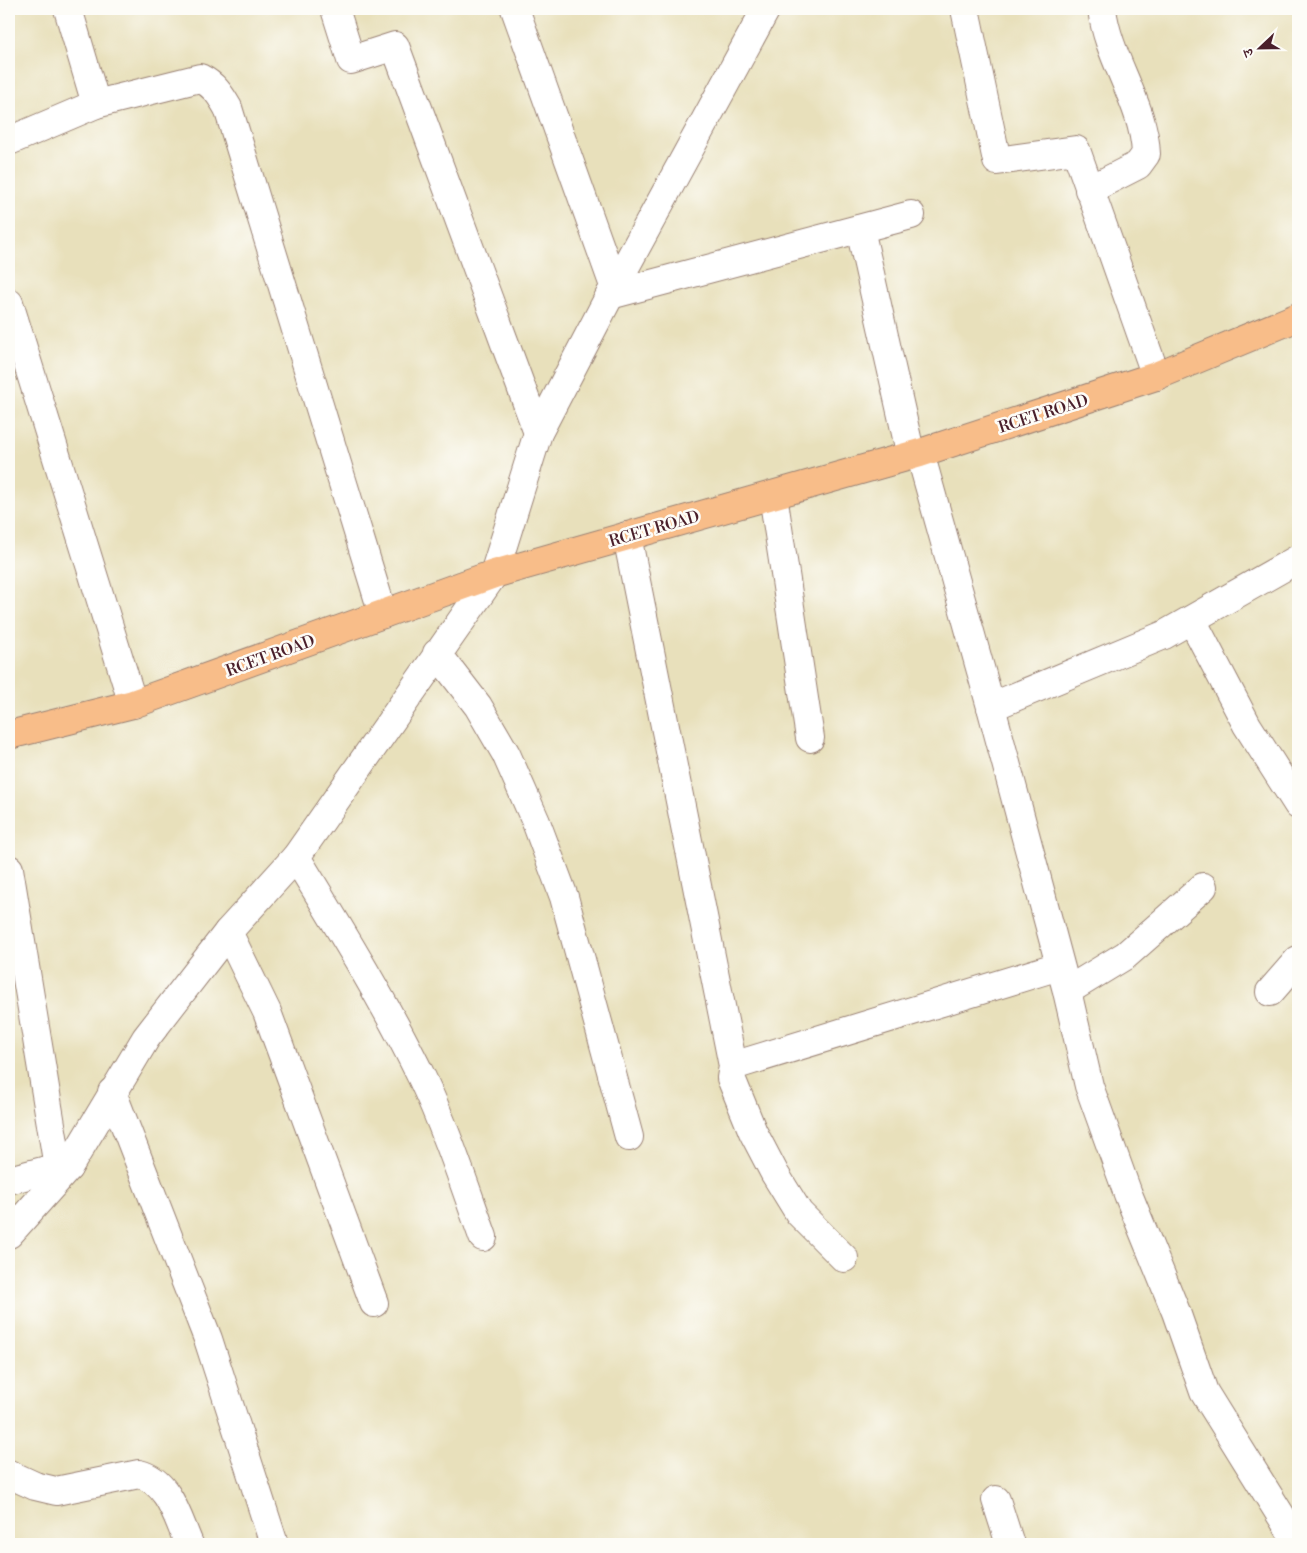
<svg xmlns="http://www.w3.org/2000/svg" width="1307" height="1553" font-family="'Libre Bodoni','Noto Serif Devanagari',serif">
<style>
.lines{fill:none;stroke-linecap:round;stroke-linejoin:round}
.minor-casing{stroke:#998073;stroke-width:30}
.major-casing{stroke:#998073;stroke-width:30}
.minor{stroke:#fff;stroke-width:28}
.major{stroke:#f8bd89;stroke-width:28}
.labels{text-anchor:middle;stroke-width:5;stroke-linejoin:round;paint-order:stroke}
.street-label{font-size:16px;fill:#4a1f2b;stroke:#fdfcf7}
</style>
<rect width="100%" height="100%" fill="#fdfcf7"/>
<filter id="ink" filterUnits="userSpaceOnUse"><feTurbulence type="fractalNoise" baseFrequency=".02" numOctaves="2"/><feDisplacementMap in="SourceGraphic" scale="10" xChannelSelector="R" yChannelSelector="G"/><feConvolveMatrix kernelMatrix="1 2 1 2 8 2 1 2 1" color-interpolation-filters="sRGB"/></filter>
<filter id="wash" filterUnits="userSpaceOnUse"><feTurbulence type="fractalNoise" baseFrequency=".0096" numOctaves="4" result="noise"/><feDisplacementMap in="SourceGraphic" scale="20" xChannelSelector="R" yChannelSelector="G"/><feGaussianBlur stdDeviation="1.12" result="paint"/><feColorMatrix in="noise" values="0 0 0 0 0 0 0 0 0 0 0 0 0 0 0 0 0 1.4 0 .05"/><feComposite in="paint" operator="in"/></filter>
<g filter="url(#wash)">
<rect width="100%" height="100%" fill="#e8e0bb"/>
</g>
<g filter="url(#ink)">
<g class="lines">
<g class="minor-casing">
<g id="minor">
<path d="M335,9L351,60L395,46L538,433"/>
<path d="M515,9L614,286"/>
<path d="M965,9L997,161L1076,150L1156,376"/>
<path d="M96,104L200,78C214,85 220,94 228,108L383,614"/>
<path d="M9,141L96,104L68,9"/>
<path d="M1089,190L1138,165L1146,154C1144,103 1108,59 1102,9"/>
<path d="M860,229L911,456"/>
<path d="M610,295L911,215"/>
<path d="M9,303L133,704"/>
<path d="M920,453L991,707L1067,991L1089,1086L1128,1194L1176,1312L1204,1392L1298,1543L1297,1544"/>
<path d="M773,495L810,738"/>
<path d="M627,536L733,1066L731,1078L753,1132L775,1174L799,1213L844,1258"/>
<path d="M1192,620L1247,725L1298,805"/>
<path d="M437,653L478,706L506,754L536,822L564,897L629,1137"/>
<path d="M991,707L1164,635L1298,559"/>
<path d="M296,857C340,929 385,1002 422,1078C446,1129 464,1184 483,1237"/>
<path d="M9,869L58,1167"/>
<path d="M228,932L267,1012L374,1303"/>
<path d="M1067,991L1126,955L1203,887"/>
<path d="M1270,992L1298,960"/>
<path d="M733,1066L1059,966"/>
<path d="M112,1092L208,1339L274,1544"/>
<path d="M9,1180L58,1167L68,1168"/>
<path d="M9,1234L68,1168L146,1038L228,932L296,857L494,574L538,433L610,295L766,9"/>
<path d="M9,1474L35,1486L56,1491L139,1474C169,1481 178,1519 189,1544"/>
<path d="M996,1500L1010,1544"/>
</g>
</g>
<g class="major-casing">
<path id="major" d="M9,735L133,704L494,574L920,453L1156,376L1298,317"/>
</g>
<use href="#minor" class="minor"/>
<use href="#major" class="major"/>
</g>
</g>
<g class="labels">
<g class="street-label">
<text transform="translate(1043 413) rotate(-18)" y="6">RCET ROAD</text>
<text transform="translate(654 528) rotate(-16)" y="6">RCET ROAD</text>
<text transform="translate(270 655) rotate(-20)" y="6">RCET ROAD</text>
</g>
</g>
<rect width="1307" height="1553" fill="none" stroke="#fdfcf7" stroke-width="30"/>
<g transform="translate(1260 48) rotate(248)" stroke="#fdfcf7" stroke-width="4" paint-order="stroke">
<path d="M0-4L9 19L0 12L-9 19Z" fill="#4a1f2b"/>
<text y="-8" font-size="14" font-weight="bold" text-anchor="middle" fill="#4a1f2b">उ</text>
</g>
</svg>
